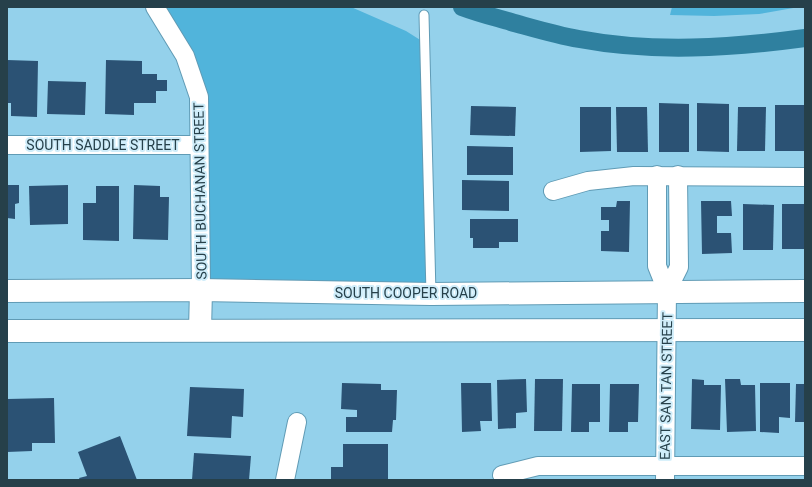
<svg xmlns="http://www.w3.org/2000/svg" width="812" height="487" font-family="Roboto,sans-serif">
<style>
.green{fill:#51b4db}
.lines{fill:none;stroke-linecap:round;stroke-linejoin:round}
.canal{stroke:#2f809f;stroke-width:18}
.building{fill:#2b5274}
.lane-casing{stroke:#609bb5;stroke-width:11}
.street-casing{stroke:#609bb5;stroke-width:20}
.secondary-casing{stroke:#609bb5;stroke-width:24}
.lane{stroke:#fff;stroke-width:9}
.street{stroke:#fff;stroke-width:18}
.secondary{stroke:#fff;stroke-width:22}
.labels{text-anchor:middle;stroke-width:4;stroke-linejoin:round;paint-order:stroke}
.street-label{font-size:14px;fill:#26404a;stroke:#cfedfa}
</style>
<rect width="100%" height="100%" fill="#94d1eb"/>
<g class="green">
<path d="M157,7H351L406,31L425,43L431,294L201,290L199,97Z"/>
<path d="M672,7H799L759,14L714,16L670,15Z"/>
</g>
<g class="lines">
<path class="canal" d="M462,7C478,13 494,17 511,22C533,28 556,35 579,39C653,53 731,48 805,38"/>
</g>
<g class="building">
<path d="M7,60L38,61L37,117L11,116V103H7Z"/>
<path d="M106,60L142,61V74H157V80H167V91H156V103H134V115L105,114Z"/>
<path d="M48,81L86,82L85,115L47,114Z"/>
<path d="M659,103L689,104V152H659Z"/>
<path d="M697,103L729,104V152L697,151Z"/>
<rect x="775" y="105" width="30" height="46"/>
<path d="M471,106L516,107L515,136L470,135Z"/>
<path d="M580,107H611V151L580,152Z"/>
<path d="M616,107H647L648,152H617Z"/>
<path d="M738,107H766L765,151H737Z"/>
<path d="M467,146L513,147V175H467Z"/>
<path d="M462,180L509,181V211L462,210Z"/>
<path d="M7,185H19V203L15,204V219L7,218Z"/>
<path d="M68,185V224L30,225L29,186Z"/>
<path d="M134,185L160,186V197H169L168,240L133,239Z"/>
<path d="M96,186H119V241L83,240V203H96Z"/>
<path d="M617,201H630L629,252L601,251V231H609V220H601V207H616Z"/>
<path d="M701,201H731L732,216H717V233H731L732,253L702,254Z"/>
<path d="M743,204L774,205L773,250H743Z"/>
<rect x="782" y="204" width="23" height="45"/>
<path d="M470,219H518V242H499V248H473V238H470Z"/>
<path d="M526,379L527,412L516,413V428L498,429L497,380Z"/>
<path d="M535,379H563L562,431H534Z"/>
<path d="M692,379L704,380V385H721L720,430L691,429Z"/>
<path d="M725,379H740L741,385H755L756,431L727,432Z"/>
<path d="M342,383L381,384V390H397L396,420H393L392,432H346V417H357V410L341,409Z"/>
<path d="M461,383H491L492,421H480L481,431L462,432Z"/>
<path d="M760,383H790V418L779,417V433L760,432Z"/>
<path d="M572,384H600V422H589V432H571Z"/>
<path d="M610,384H639L638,422H628V432H609Z"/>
<path d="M796,384H805V422H795Z"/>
<path d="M190,387L244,389L243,417L232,416L231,438L187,436Z"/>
<path d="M54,398L55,443H32V451L7,452V399Z"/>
<path d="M120,436L137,480H80L79,478L87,476L78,452Z"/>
<path d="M343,444H388V480H331V467H343Z"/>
<path d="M194,453L251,456L249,480H192Z"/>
</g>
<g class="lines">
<g class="lane-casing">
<path id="lane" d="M424,15L431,294"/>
</g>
<g class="street-casing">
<g id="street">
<path d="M155,7L185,56L199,97L201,290"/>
<path d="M7,145H199"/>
<path d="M657,175V266L667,291L665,480"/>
<path d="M553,191L588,181L634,176L805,177"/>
<path d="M667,291L679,267L678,175"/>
<path d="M502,475L538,466H805"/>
<path d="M285,480L297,422"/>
</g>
</g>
<g class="secondary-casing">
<g id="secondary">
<path d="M7,291L201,290L431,294L805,291"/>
<path d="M200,330L201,290"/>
<path d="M7,331L805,330"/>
</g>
</g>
<use href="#lane" class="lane"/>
<use href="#street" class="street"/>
<use href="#secondary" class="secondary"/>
</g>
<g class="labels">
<g class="street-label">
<text x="103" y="150">SOUTH SADDLE STREET</text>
<text transform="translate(200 191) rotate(-91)" y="5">SOUTH BUCHANAN STREET</text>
<text x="406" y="298">SOUTH COOPER ROAD</text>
<text transform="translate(666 386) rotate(-89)" y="5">EAST SAN TAN STREET</text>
</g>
</g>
<rect width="812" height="487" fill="none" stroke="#26404a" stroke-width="16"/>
</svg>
